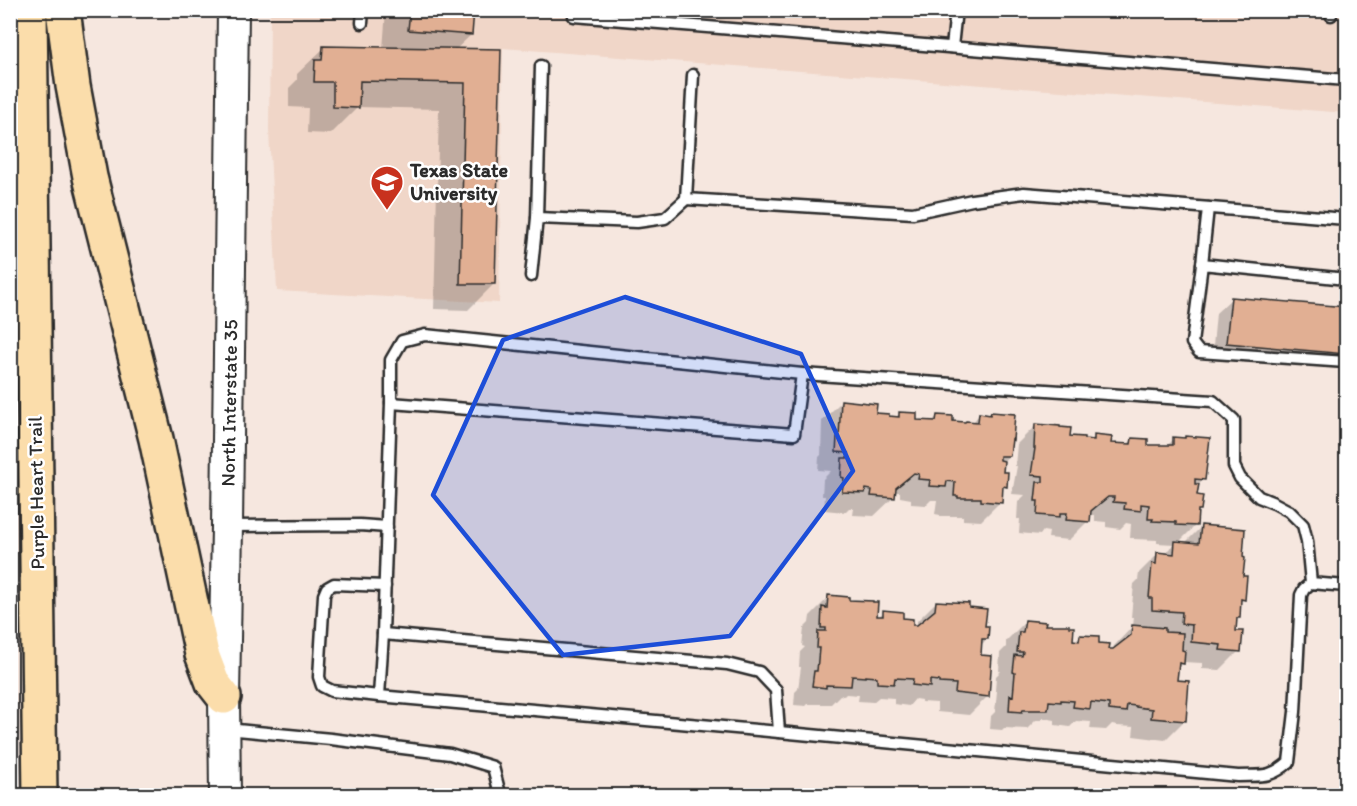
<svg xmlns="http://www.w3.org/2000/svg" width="1357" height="806" font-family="Itim,sans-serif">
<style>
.built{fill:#f0d6c8}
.shadow{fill:#0003}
.building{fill:#e1af93;stroke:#2b2b2b;stroke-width:1.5}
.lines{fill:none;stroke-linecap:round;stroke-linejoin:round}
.service-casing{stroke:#2b2b2b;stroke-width:15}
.secondary-casing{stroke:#2b2b2b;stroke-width:34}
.motorway-casing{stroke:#2b2b2b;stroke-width:38}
.service{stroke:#fff;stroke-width:10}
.secondary{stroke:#fff;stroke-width:30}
.motorway{stroke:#fbddab;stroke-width:33}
.marked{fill:#1d4ed8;fill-opacity:0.2;stroke:#1d4ed8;stroke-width:4.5;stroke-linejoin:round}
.labels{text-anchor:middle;stroke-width:5;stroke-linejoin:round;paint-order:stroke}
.poi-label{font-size:20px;font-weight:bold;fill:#2b2b2b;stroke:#fff;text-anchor:start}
.street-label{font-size:20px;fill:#2b2b2b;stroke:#fff}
</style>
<rect width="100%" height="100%" fill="#f6e7df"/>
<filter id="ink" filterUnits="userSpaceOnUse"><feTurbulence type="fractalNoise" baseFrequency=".0167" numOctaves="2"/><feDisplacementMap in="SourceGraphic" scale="12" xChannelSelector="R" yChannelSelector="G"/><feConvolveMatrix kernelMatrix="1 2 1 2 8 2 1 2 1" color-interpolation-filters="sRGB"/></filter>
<g filter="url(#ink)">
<path class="built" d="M270,11H1346V113L503,48L499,303L277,291L269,131Z"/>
<g class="shadow">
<path d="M386,10H473L471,35L455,50L499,51L494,284L468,310L434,309L439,109L358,107L331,134L307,133L308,108L289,107V88L297,80V74L324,48L383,49Z"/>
<path d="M1231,299L1346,309V361L1339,369L1212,357L1216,313Z"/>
<path d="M841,402L874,415L895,418L900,413L915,421L932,422L937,416L951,423H972L979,415L1009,456L1002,462L1001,473L1005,486L1002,489L1000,502L981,521L963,520V516H940V515L935,514L937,500H931L926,505L911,504V499L900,497V492H894V497L874,516L853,515L854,508H849L845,512L824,510L825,496H822L823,479L831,471L818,470L819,457L821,455L822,421Z"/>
<path d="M1036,425L1069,438L1090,441L1094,437L1110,444L1127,445L1132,440L1146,446L1166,447L1174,439H1184L1186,437L1203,479L1197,486L1196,496L1200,509L1196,513L1195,526L1178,543H1185L1201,527L1241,577L1244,599L1239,603L1238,617L1236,620L1235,632L1239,651L1220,670L1202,669V663L1183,662L1177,669L1176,681L1184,721L1165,740L1133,736L1134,727L1117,726V725L1112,724L1106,730L1090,729L1091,722L1076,721L1070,727L1055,725V720L1043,718L1041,720H1036L1027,729L1004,728L1002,730L990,729L991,716L995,712L997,691H995L996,676L1001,671H999L1000,653L1006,647V641L1025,622L1044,626L1071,642H1074L1080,636L1107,651H1113L1114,646L1133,626L1134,617H1131L1134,584L1138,580L1139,573L1158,554H1164L1174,544L1157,543V540L1134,539V538H1130L1131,524L1126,523L1120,529L1106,527V522L1095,521V515H1089L1088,521L1069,540L1048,538L1049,532L1043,531L1040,535L1019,533L1020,519H1017L1018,502L1025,495L1012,494L1017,466H1015L1017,444Z"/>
<path d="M829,597L847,602L875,617L878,618L884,611L911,626L917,627V621L936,602L967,609L984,627L987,639L981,645L980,657L988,696L969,715L937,712V703L921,702V700L915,699L909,706L894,704V698L879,697L873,702L858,701L859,695L846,694L844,696L840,695L831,704H808L806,706L794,705L795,692L798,689L801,667H799L800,652L805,647L802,646L804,628L809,623L810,616Z"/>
</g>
<g class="building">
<path d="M410,10H474L472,35L408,30Z"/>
<path d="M323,46L501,49L495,284H460L465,83L360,81L359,108L333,107V82H314L315,60H322Z"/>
<path d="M1231,297L1346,307V354L1226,343Z"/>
<path d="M841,400L877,404L876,413L889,414V416L899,417V412L917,413V420L936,421L937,415L953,416V421L965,422L966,421L978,422L979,413L990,415L991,412L1015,414L1013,440L1012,439L1010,456H1000V460L1004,461L1003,472H1008L1007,487L1003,486L1002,503L981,501V498H958V496H954L955,482L947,481L946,487L929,486L930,480L918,479L919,474L914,473L896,488L895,498L871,496L872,490L866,489L865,493L842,492L844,478L841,477L842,458H848V453L836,452L837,437H839Z"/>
<path d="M1035,424L1060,426V427L1071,428L1070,436L1084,437V439L1094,440V435L1112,437L1111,443L1131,444L1132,438L1148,439V445H1173V437L1185,438V436L1210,438L1205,480L1195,479V484H1199L1197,495L1203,496L1201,510H1198L1197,526L1176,525V522L1152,521L1153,519H1148L1149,505L1141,504V511L1124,509L1125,503L1113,502L1114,497H1108L1091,511L1090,522L1066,520L1067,513H1060V517L1037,515L1038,501H1035L1037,482H1043V476L1031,475L1035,448H1034Z"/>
<path d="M1201,525L1245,529L1243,557L1245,558L1243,576H1247L1245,600L1241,599L1240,618H1237L1236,631H1243L1241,652L1220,650L1221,645L1191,642L1192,625L1181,624L1182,612L1152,610V598H1149L1152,563L1156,564L1157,552L1174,554L1175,541L1199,543Z"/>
<path d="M828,595L849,597V600L873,601V602H878L877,616H883V610L903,612V618L913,619V625H917L935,610L936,601L969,603V607L987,609L985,626H989L988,639H982L981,655L992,656L989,697L955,693L956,684L939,683V681L930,680V687L912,685L913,679L895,678L894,684L877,683V677L865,676V677L852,676L851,686L826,685V688L812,686L814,671H817L819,648H817L818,631H826V628H821L822,607L827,608Z"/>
<path d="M1025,620L1046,622L1045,625H1069V627H1074L1073,640L1079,641L1080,635L1099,636V643L1110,644L1109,649H1113L1131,635L1132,625L1165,628V632L1183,633L1182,650L1185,651L1184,664L1179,663L1177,680L1189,681L1186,721L1151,718L1152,709L1136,707V706L1127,705L1126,712L1109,710V704L1091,702L1090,709L1073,707L1074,701L1061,700V702L1049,701L1048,710H1023L1022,712L1009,711L1010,695L1013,696L1015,673L1013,672L1015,655L1022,656L1023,652H1017L1019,632H1023Z"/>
</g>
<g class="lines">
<g class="service-casing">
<g id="service">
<path d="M574,10V16L1346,80"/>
<path d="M1331,15V10"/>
<path d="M362,23L363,10"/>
<path d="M952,47L956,10"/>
<path d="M693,75L686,199L913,213L972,200L1024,193L1346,219"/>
<path d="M537,218L637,222L665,218L686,199"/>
<path d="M1202,264L1208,208"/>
<path d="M531,276L537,218L541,66"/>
<path d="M1346,279L1202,264L1192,343L1199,352L1346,362"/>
<path d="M391,403L794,434L802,374"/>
<path d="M228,526L360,525L387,527"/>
<path d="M1311,583L1307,541L1303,525L1289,511L1274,503L1259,497L1240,478L1234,466V420L1213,401L802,374L425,335L402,341L391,360V403L383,634L379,696L779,732L1238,776C1261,775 1270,779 1289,762L1295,712L1301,595L1304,589L1311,583L1346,586"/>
<path d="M383,634L727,664L759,672L776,690L779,732"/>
<path d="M379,696L332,691L322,686L319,677L324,595L327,588L334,584L385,586"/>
<path d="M227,729L331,739L450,754L493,767L499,790"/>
</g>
</g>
<g class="secondary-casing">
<path id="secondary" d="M225,796L224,697L227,526L233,10"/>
</g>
<g class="motorway-casing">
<g id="motorway">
<path d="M30,10L40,796"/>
<path d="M63,10L73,86L90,177L156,439L202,654L213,683L224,697"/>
</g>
</g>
<use href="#service" class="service"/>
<use href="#secondary" class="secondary"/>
<use href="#motorway" class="motorway"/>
</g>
</g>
<path class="marked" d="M625,297L801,354L853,471L730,636L563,655L433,495L503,340Z"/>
<defs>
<g id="university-pin" transform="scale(1.725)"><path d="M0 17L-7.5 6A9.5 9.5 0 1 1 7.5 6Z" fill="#c8321e" stroke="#fff"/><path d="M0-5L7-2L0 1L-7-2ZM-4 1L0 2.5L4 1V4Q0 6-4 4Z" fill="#fff"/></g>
</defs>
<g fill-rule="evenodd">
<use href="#university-pin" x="387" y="182"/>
</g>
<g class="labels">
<g class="poi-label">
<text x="410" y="177">Texas State<tspan x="410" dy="23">University</tspan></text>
</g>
<g class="street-label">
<text transform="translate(229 403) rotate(-89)" y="7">North Interstate 35</text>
<text transform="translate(36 493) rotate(-91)" y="7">Purple Heart Trail</text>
</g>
</g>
<rect width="1357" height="806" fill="none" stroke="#fff" stroke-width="36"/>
<rect x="18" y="18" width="1321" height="770" fill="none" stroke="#2b2b2b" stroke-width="2" filter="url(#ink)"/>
</svg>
